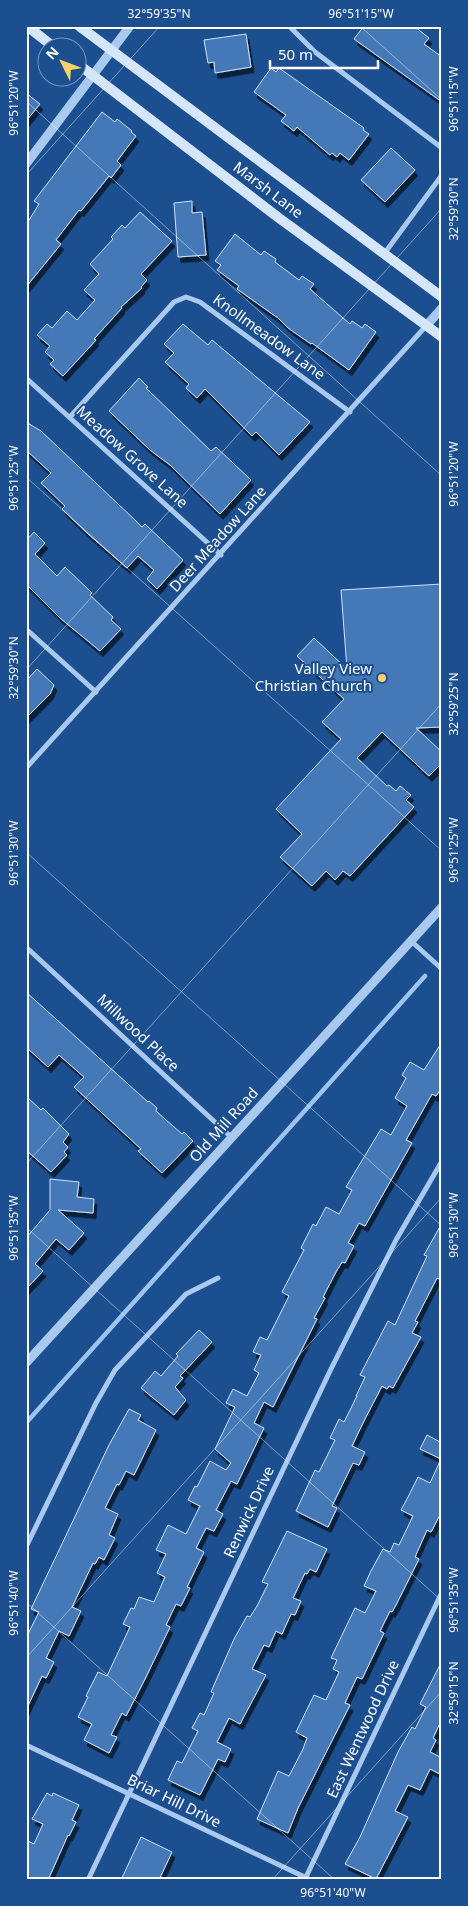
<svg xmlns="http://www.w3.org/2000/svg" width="468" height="1906" font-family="'Noto Sans',sans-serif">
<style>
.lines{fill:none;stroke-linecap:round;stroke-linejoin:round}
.stream{stroke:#9cc4f0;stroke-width:4.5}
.building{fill:#4478b7;stroke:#cfe3fa;filter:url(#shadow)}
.minor{stroke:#a9c9ee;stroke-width:5}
.tertiary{stroke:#a9c9ee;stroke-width:9}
.secondary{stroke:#d6e6fa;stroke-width:10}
.ticks{fill:none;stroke:#fff;stroke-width:1;stroke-opacity:0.45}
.poi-dot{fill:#ffd166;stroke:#1b4f8f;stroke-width:2}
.labels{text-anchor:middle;stroke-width:4;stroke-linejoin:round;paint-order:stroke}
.street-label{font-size:15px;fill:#fff;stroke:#1b4f8f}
.poi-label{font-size:15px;fill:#fff;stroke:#1b4f8f;text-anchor:end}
.neatline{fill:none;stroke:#fff;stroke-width:2}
.ticks-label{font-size:12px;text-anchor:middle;fill:#fff}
</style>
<defs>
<filter id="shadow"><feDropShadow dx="3" dy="5.5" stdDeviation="0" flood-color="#0009"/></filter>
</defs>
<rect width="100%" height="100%" fill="#1b4f8f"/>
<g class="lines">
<path class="stream" d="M26,1423L425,976"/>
</g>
<g class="building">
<path d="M364,26H414L429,38L424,44L442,57V102L354,39Z"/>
<path d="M246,34L251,67L215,73L214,62L208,63L204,40Z"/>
<path d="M271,68L276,72L279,68L364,128L363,130L369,134L349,160L340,153L337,157L332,153L330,155L297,127L294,131L281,121L286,115L254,92Z"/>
<path d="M26,93L40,104L26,121Z"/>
<path d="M102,112L115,122L117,119L132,131L131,132L136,136L117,161L121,165L111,178L109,176L81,211L79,210L56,240L61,244L26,287V225L39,204L34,201Z"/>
<path d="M391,148L415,170L385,202L361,180Z"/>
<path d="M192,201V213L202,212L206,255L178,257L174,203Z"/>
<path d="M140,212L172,241L141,274L147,280L141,287L142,288L121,307L122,308L94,339L96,340L63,376L50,364L54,360L45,352L50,346L37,335L47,324L52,328L67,311L77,320L95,300L84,290L99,274L90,264L113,239L111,237L122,225L125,228Z"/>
<path d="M235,234L261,255L264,251L276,259L275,262L299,280L302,276L314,284L310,289L350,324L352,321L362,328L365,324L376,332L349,370L312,343L311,344L288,328L278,318L237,289L239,286L217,270L221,265L215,261Z"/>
<path d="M183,324L208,345L212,340L310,422L279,455L256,432L252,436L205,389L197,398L186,388L189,384L165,362L174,353L164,344Z"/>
<path d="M139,378L148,387L146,388L211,451L216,447L251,480L220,514L170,465L150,450L109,411Z"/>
<path d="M26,422L41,431L135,520L142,527L145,524L183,560L157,589L147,579L154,570L138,556L127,568L87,533L62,509L65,506L41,483L51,473L26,450Z"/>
<path d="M34,532L45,543L35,554L57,576L65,567L92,593L90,595L113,617L111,620L121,629L100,651L60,618L26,584V541Z"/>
<path d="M442,584V727L416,728L442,752V763L429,776L382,732L357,758L387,786L389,785L396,791L400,786L411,795L406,800L414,807L350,876L343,871L335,880L326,871L312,886L280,857L302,834L276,809L341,739L322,722L344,699L297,656L314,638L347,669L341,590Z"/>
<path d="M37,669L54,685L50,694L26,718V681Z"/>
<path d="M26,992L148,1102L149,1101L157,1108L156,1111L182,1134L184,1132L193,1141L162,1173L138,1151L141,1149L74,1087L84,1077L59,1055L48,1067L26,1047Z"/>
<path d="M442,1042V1087L436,1096L432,1094L406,1140L412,1143L365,1226L359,1223L348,1243L354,1246L345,1263L342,1262L336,1272L323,1297L325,1298L314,1318L317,1319L273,1407L264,1402L254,1423L264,1428L237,1484L231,1481L216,1510L223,1514L214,1531L206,1528L196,1548L204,1552L187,1587L190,1588L181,1606L176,1604L166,1625L170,1627L145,1679L126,1716L122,1713L111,1735L117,1737L109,1753L84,1740L92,1724L78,1717L88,1697L86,1696L98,1672L107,1676L130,1627L123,1624L131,1608L134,1609L139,1597L154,1602L165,1577L157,1573L166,1554L156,1550L168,1525L186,1534L200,1506L188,1500L195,1486L197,1487L210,1461L226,1470L231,1463L215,1449L235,1407L226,1403L233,1389L247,1396L259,1373L254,1370L261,1355L253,1352L260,1337L267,1340L289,1296L282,1292L304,1250L301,1248L313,1224L316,1226L326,1207L339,1214L352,1190L346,1187L381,1129L391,1135L407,1106L395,1098L406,1078L402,1075L410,1062L424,1070Z"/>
<path d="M26,1096L41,1110L43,1108L69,1134L63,1142L68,1147L64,1152L67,1155L51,1172L26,1150Z"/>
<path d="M50,1179L79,1182L77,1197L94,1199L93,1213L58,1210L84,1233L69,1250L56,1239L35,1264L43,1271L26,1289V1238L50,1210Z"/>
<path d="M442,1223V1280L437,1278L415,1321L418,1322L412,1333L421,1337L393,1388L389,1386L387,1389L382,1386L363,1423L352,1446L365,1452L359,1465L353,1463L332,1506L337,1508L328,1527L296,1511L315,1470L319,1472L335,1440L330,1438L339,1419L344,1422L357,1396H356L365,1377L360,1375L373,1350L388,1321L395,1325L427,1256L424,1255Z"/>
<path d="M199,1330L212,1342L180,1376L183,1378L175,1387L186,1400L174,1415L141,1388L155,1371L161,1376L178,1356L176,1354Z"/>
<path d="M129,1409L141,1415L138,1420L156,1430L134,1475L126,1471L119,1485L117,1484L105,1508L118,1514L109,1535L115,1538L104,1560L99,1557L95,1564L93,1563L72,1607L81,1611L69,1636L59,1631L46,1658L54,1662L46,1678L42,1676L26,1710V1638L39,1612L31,1609L109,1445Z"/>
<path d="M427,1435L442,1443V1511L431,1532L427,1530L415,1557L419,1559L396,1605L392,1612L390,1611L380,1631L384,1633L362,1679L357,1677L345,1703L350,1705L298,1808L288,1833L257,1819L278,1771L289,1776L303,1749L307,1738L296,1732L314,1695L326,1700L339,1672L333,1669L337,1660L331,1658L355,1608L365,1613L376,1591L364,1586L371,1571L383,1549L390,1552L394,1543L399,1545L413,1516L401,1510L408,1497L418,1477L430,1483L441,1459L420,1449Z"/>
<path d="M287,1531L327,1549L316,1572L310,1569L307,1574L305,1573L293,1598L301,1601L295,1615L291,1614L282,1634L276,1631L269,1647L264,1645L252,1669L266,1675L240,1724L229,1718L217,1742L231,1749L225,1762L218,1759L200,1795L168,1780L177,1761L182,1763L198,1731L192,1728L200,1713L204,1715L214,1693L211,1692L234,1639L247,1616L250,1617L257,1606L268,1584L262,1582Z"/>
<path d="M442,1661V1719L433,1738L436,1740L430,1752L442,1758V1775L430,1769L420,1790L408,1785L395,1811L408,1817L376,1879L345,1864L360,1837L398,1752L412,1727L415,1729L426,1707L420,1704Z"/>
<path d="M47,1793L52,1796L53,1793L79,1805L72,1820L76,1822L69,1836L68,1835L48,1880H26V1840L34,1844L43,1824L32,1819Z"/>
<path d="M141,1837L172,1852L159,1880H121Z"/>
</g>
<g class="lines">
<g class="minor">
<path d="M289,26L315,52L442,148"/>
<path d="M384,254L442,175"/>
<path d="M26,378L221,555"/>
<path d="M70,417L174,302L186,297L200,302L350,412"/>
<path d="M26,629L96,692"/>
<path d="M26,768L426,326"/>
<path d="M411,941L442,969"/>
<path d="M26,947L231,1137"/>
<path d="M26,1547L96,1403L115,1370L186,1294L218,1278"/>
<path d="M26,1745L311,1880"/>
<path d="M306,1877L442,1592"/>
<path d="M88,1880L330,1371L396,1240L442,1161"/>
</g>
<g class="tertiary">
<path d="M26,164L130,26"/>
<path d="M426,326L442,308"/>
<path d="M26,1363L442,907"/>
</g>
<g class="secondary">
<path d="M27,26L55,48"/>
<path d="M79,26L442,297"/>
<path d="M78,64L279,218L442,337"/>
</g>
</g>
<path class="ticks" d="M360,26L442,100M26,101L442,476M26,175L160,26M26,477L442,851M26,670L442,208M26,852L442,1226M26,1164L442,703M26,1227L442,1601M26,1602L335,1880M26,1658L442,1197M272,1880L442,1691"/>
<circle class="poi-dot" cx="382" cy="678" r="5"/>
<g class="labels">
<g class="street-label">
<text transform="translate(268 190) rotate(37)" y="5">Marsh Lane</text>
<text transform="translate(269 337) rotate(36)" y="5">Knollmeadow Lane</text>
<text transform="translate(132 457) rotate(42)" y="5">Meadow Grove Lane</text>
<text transform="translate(218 539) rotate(-48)" y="5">Deer Meadow Lane</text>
<text transform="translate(138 1033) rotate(43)" y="5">Millwood Place</text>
<text transform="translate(224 1125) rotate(-48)" y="5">Old Mill Road</text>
<text transform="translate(249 1512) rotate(-65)" y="5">Renwick Drive</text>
<text transform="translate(363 1729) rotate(-65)" y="5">East Wentwood Drive</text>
<text transform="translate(174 1801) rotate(26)" y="5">Briar Hill Drive</text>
</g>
<g class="poi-label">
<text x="372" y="674">Valley View<tspan x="372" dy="17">Christian Church</tspan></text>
</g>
</g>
<rect width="468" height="1906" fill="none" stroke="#1b4f8f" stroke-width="55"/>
<g transform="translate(62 62) rotate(312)"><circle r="24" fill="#1b4f8f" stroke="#7695bc"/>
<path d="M0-4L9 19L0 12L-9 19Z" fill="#ffd166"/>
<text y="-8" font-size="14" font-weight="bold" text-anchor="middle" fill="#ffffff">N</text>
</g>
<path d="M270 60v8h108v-8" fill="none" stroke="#ffffff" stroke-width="2.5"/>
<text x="278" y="60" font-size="15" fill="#ffffff" stroke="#1b4f8f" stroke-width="4" paint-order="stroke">50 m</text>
<rect x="28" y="28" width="412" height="1850" class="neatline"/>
<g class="ticks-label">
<text x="159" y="18">32°59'35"N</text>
<text x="361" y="18">96°51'15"W</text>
<text transform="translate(454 99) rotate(-90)" y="4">96°51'15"W</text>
<text transform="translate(14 103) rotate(-90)" y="4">96°51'20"W</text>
<text transform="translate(454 209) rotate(-90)" y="4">32°59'30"N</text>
<text transform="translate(454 474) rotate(-90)" y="4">96°51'20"W</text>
<text transform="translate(14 478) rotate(-90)" y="4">96°51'25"W</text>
<text transform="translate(14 668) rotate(-90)" y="4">32°59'30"N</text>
<text transform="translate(454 704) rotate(-90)" y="4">32°59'25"N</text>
<text transform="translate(454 850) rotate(-90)" y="4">96°51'25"W</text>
<text transform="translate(14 853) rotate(-90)" y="4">96°51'30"W</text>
<text transform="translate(454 1225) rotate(-90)" y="4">96°51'30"W</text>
<text transform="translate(14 1228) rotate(-90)" y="4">96°51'35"W</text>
<text transform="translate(454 1600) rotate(-90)" y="4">96°51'35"W</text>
<text transform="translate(14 1603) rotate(-90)" y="4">96°51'40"W</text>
<text transform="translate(454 1693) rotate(-90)" y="4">32°59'15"N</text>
<text x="333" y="1897">96°51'40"W</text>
</g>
</svg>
